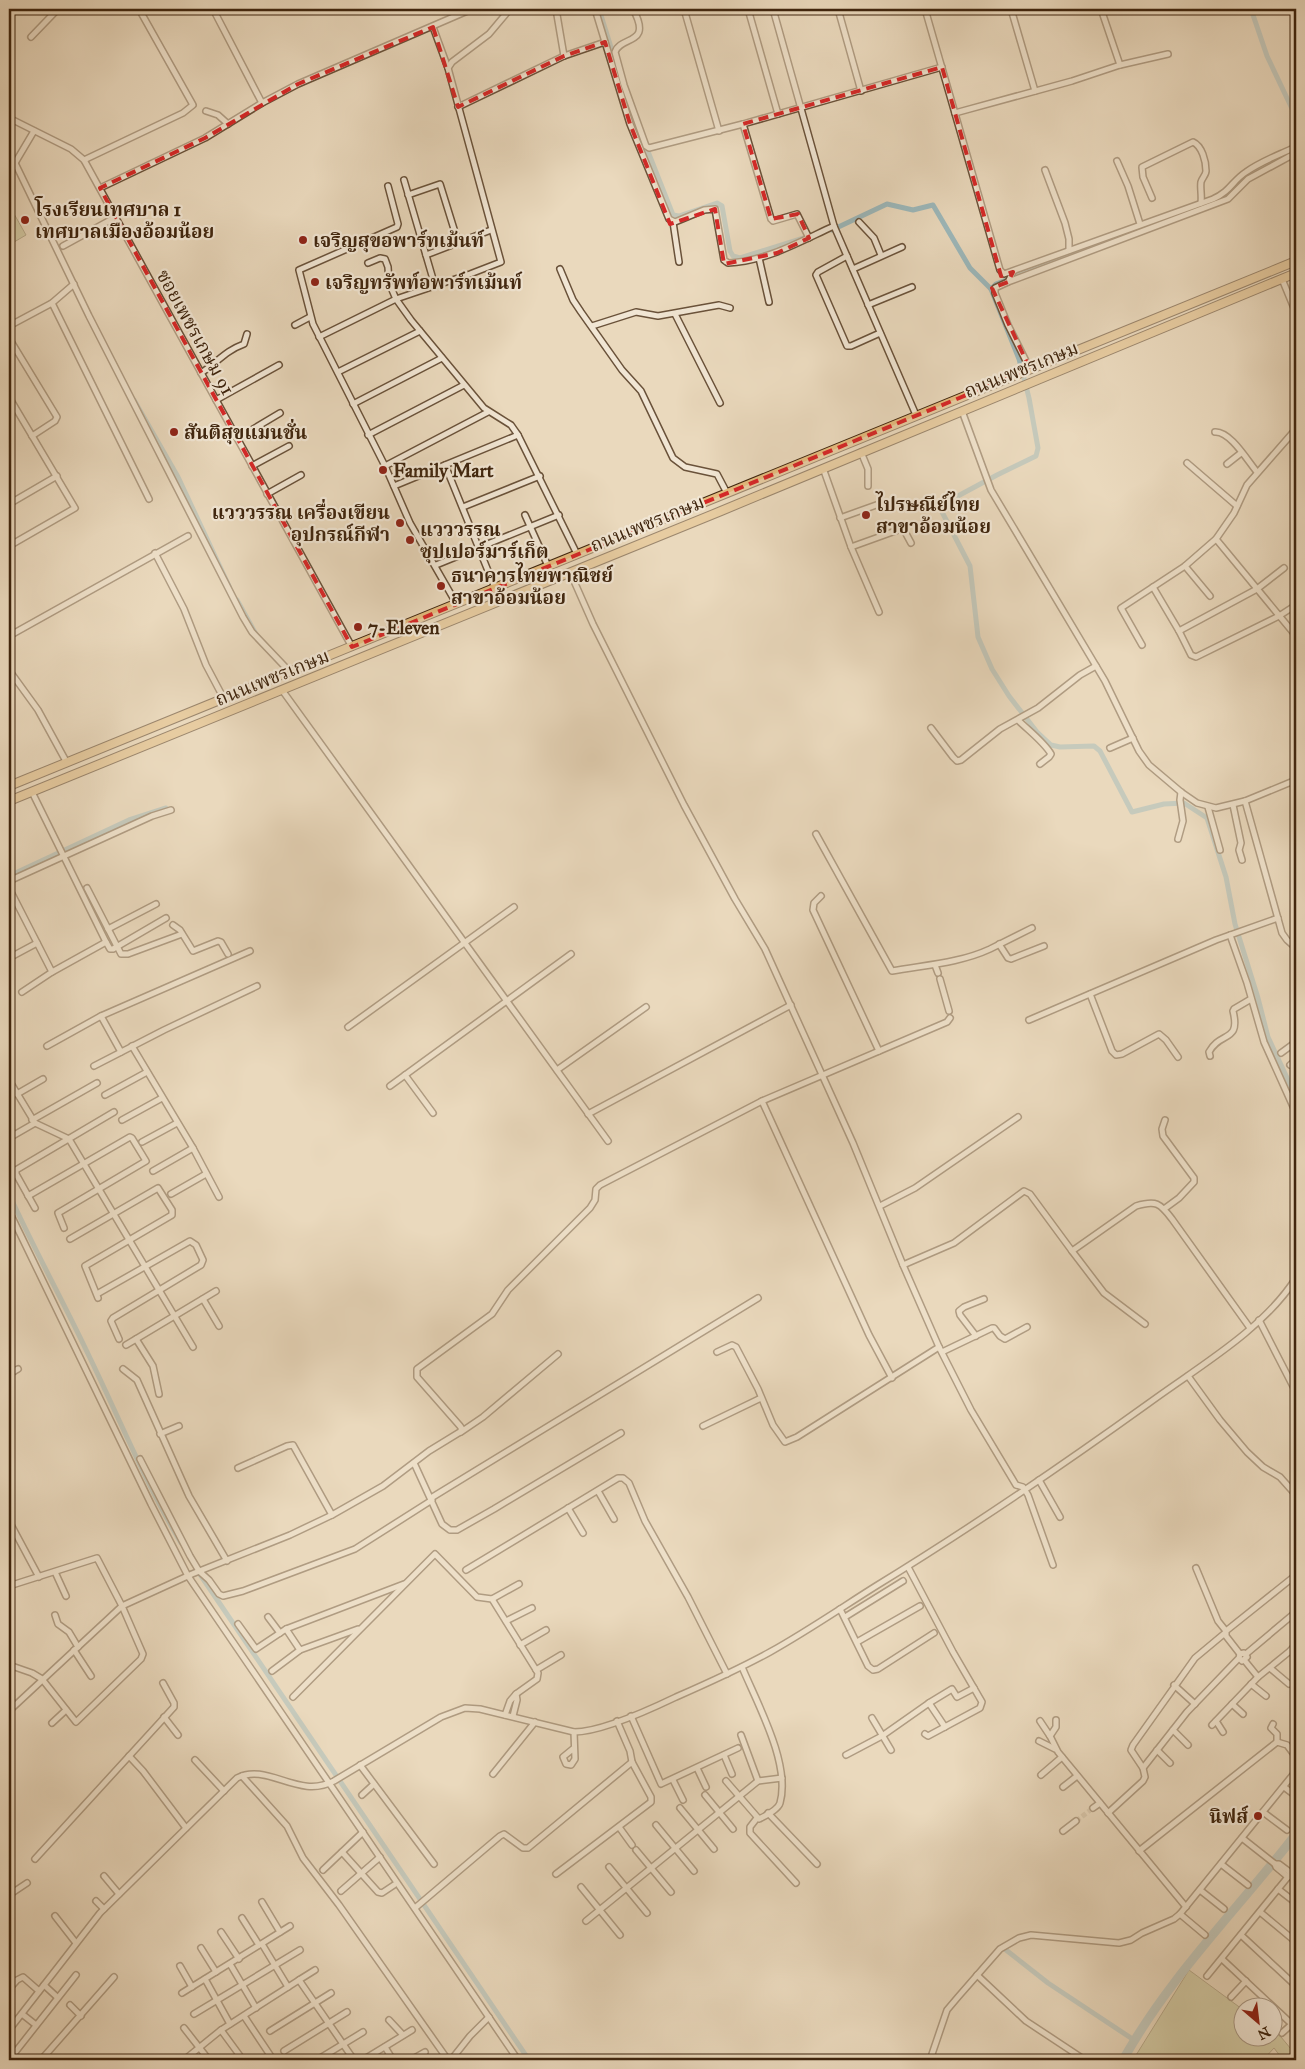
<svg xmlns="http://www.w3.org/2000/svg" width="1305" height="2069" font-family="'IM FELL Great Primer','Noto Serif Thai',serif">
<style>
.green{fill:#bcbe8d;stroke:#7e724e}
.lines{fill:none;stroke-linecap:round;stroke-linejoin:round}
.canal{stroke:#9cb8bb;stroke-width:5}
.river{stroke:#9cb8bb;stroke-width:9}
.minor-tunnel{stroke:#c8b59a;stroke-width:5;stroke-dasharray:5 2.5;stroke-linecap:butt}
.minor-casing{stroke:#6a523a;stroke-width:8}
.primary-casing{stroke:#3f250e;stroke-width:10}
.minor{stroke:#f1e6d4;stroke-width:5}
.primary{stroke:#e5bc7e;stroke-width:8}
.marked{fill:none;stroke:#d62828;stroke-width:4;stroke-dasharray:10 6;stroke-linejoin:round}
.poi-dot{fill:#8f2418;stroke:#f1e6d4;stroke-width:2}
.labels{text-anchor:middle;stroke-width:4.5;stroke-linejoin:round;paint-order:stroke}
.poi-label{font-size:19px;font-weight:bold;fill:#3f250e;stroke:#f1e6d4;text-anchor:start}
.street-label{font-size:19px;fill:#3f250e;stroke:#f1e6d4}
</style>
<rect width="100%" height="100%" fill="#ead9bd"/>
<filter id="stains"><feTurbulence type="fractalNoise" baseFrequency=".004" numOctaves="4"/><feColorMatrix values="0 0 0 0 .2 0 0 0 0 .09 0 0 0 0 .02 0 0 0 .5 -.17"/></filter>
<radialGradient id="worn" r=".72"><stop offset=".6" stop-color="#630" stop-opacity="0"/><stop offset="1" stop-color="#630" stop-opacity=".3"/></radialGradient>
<g class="green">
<path d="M9,205L26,235L9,245Z"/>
<path d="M1189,1970L1242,2009V2036H1272L1273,2031L1281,2037L1296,2055V2060H1283L1274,2048L1263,2060H1133Z"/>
</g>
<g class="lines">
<g class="canal">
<path d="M599,9L619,73"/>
<path d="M1251,9L1267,56L1296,117"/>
<path d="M645,144L673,215L679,216L717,203L722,206L730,251L733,256L740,258L807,237"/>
<path d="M1217,201L1229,195L1248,175L1296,150"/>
<path d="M832,230L887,204L913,210L933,205L970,268L991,289L1019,359L1029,398L1038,448L1036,456L997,475L943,504L941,510L970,566L978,637L992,669L1009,696L1037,732L1051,745L1060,747L1094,746L1100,751L1132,812L1164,804L1184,803L1207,818L1226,877L1235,924L1258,998L1268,1037L1296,1097"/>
<path d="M991,289L996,284L1134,232"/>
<path d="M134,400L178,477L229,586"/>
<path d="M237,600L257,636"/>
<path d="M9,876L129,820L166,808"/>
<path d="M9,1194C34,1249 64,1303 90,1358C120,1420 146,1484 181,1543"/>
<path d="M197,1570L529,2060"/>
<path d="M1006,1950L1048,1983L1134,2040"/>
</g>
<path class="river" d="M1123,2060C1169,1977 1238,1909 1296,1834"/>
<g class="minor-tunnel">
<path d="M1292,1378L1296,1377"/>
<path d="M1076,1821L1093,1808"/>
</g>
<g class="minor-casing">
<g id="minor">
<path d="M70,9L71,10"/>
<path d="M213,9L262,103"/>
<path d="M556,9L564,56"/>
<path d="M595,9L630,124L669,219L675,222L704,210L715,209L724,260L728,263C767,261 799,242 834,226"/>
<path d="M633,9C653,46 621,35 615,52L624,85L646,146L649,148L743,124L942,67"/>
<path d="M684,9L719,131"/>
<path d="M748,9L778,114"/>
<path d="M773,9L834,226L916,415"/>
<path d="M838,9L861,91"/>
<path d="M925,9L1000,270L1004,274L1213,199C1231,191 1232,181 1246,172C1260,162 1276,156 1291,149L1296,151"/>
<path d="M1011,9L1035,91"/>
<path d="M1101,9L1120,65"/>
<path d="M433,27L448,68"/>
<path d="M31,37L58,9"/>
<path d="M458,107L564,56L605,42"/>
<path d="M206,111L218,115L228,124"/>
<path d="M955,113L1072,81L1120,65L1168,54"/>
<path d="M9,118L71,149L84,160L352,647"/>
<path d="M743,124L771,219L773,221L797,214L809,238"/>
<path d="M9,155L15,163L89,316L243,617L252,632L290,672"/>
<path d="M84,160L183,113L193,105L139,9"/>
<path d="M1117,161L1128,186L1140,224"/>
<path d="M15,163L34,131"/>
<path d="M1045,170L1065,223L1069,239V250"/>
<path d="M404,180L435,286"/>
<path d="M388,186L398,224L397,227L299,270L313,324L385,466L410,523L456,603"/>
<path d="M100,188L205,138L262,103L298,84L472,9"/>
<path d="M408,195L440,184L458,242"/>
<path d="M1152,198L1143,177L1142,167L1193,142C1202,146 1206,161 1206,171C1206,175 1202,178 1201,182C1200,188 1202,195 1201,203"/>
<path d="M673,222L679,262"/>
<path d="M859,222L874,238L881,255"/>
<path d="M63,246L116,217"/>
<path d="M426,255L491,230"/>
<path d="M847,256L818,272L816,275L847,346H851L880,333"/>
<path d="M759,258L769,302"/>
<path d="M368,263L380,258L385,259L388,267L389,283L396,299L411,320L484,408L511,425L518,435L577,554"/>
<path d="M560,269L573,300L581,312L622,370L641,391L673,458L685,467L717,474L727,493"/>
<path d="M853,269L902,247"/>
<path d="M1013,272L1008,282L995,288V293L1008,325L1030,369"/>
<path d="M1282,279L1296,313"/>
<path d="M1008,282L1228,199L1248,179L1296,153"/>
<path d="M52,303L149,499"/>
<path d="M868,305L912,287"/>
<path d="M675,314L720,403"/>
<path d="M295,325L310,317"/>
<path d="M9,326L52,303L74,284"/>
<path d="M592,326L636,312L658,316L719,305L730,308"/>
<path d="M319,337L396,299L470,274L501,262L448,68L452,62L489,34L510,9"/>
<path d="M9,338L57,417L55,421L32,436"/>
<path d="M338,372L420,331"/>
<path d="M201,373C218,362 225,351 244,344L247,334"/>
<path d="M9,397L75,508L9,546"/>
<path d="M216,400L279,365"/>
<path d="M353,404L442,358"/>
<path d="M962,411L991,490L1105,681L1139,751L1149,765L1181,792L1197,803L1216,808L1245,801L1296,780"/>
<path d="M1215,432C1230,431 1247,460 1257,472"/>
<path d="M368,435L464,385"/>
<path d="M238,438L280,413"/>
<path d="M861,452L868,469V486"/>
<path d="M1187,463L1237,506"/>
<path d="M1227,464L1241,453"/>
<path d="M445,465L495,588"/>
<path d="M252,466L289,446"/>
<path d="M385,466L488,412"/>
<path d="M823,468L851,547L879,612"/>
<path d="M394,486L518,435"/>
<path d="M267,494L301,475"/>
<path d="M9,504L57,476"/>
<path d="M463,507L540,476"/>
<path d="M525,515L548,566"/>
<path d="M840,518L879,504"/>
<path d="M1216,539L1296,636"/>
<path d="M851,547L901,529L904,530L911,543"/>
<path d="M155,553L184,609L206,665L224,699"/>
<path d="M436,565L559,515"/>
<path d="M1185,566L1210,596"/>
<path d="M570,572L593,624L684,805L735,899L765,949L853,1143L903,1265L939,1347L971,1410L1016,1485L1023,1487L1028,1495L1053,1565"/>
<path d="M1153,587L1179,631L1257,589L1284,568"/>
<path d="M1179,631L1191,655L1196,657L1279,616L1296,605"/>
<path d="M9,636L188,536"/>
<path d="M1142,645L1121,608L1185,566L1216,539L1234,513L1247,485L1296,429"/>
<path d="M9,670L38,710L67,763"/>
<path d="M282,690L608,1141"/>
<path d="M1018,720C1028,730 1044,742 1051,754L1049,757L1040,764"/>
<path d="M931,728L953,757L957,761L961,760L1000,729L1038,708L1080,675L1096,666"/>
<path d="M1110,748L1133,738"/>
<path d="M32,792L106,942"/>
<path d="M1245,801L1282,933L1287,940L1296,948"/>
<path d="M1233,805L1241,843L1239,850L1242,860"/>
<path d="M1208,807L1220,850"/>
<path d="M816,834L892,971C925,965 960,963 990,949C1004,942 1018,935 1032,928"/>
<path d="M1178,839L1183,821L1180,800L1181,792"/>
<path d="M9,881L152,816L171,810"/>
<path d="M9,888L52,972"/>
<path d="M87,888L121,954H128L182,934"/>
<path d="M821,896L814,903L813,910L879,1051"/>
<path d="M173,925L180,930L193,951L218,941L221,942L228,954"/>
<path d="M108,929L156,904"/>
<path d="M1230,935L1247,983L1264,1042L1296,1113"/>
<path d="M999,944L1008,958L1011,959L1044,946"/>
<path d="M9,958L37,943"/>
<path d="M935,965L938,973"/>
<path d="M940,979L949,1011"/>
<path d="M22,992L52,972L106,942L110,949H113L166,918"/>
<path d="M1090,994L1112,1051L1116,1055L1122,1054L1159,1034L1166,1040L1178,1057"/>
<path d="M101,1016L121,1052"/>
<path d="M1029,1020L1216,940L1278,918"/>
<path d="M348,1027L514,907"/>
<path d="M47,1046L101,1016L250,951"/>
<path d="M132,1046L193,1148L219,1197"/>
<path d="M1281,1053L1296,1042"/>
<path d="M1210,1056L1209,1052C1220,1031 1241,1043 1233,1011L1234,1009L1251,999"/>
<path d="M1290,1065L1296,1060"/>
<path d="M94,1066L164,1030L257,986"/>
<path d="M557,1070L646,1007"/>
<path d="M405,1075L433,1113"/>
<path d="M9,1080L35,1123L69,1139L193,1347"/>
<path d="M390,1086L571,954"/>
<path d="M17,1094L43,1079"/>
<path d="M105,1095L147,1072"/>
<path d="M762,1101L869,1335L892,1378"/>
<path d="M588,1114L791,1005"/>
<path d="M32,1120L97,1083"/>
<path d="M122,1120L162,1098"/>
<path d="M9,1138L35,1123"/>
<path d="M142,1142L177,1123"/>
<path d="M153,1171L193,1148"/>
<path d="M171,1194L206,1174"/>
<path d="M28,1196L130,1137L132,1138L146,1161L58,1213L64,1228"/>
<path d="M880,1206L915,1188L1018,1117"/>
<path d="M35,1208L16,1174V1170L114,1112"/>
<path d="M1164,1209L1179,1198L1194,1182V1178L1163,1136L1162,1129L1165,1120"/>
<path d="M9,1211L151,1504L188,1576L518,2060"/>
<path d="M70,1239L158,1188L172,1210V1215L85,1266L98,1298"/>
<path d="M1072,1251L1104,1293L1145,1324"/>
<path d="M903,1265L954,1243L1024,1191L1030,1194L1072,1251L1136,1206C1156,1200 1160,1203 1172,1219L1250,1328"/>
<path d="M97,1294L190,1241L196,1245L203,1260L201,1265L113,1318L111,1321L119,1339"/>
<path d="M203,1299L219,1326"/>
<path d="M1259,1320L1296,1392"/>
<path d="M976,1336L960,1315L959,1311L964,1307L984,1299"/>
<path d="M136,1339L153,1366L159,1394"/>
<path d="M126,1345L216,1291"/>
<path d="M717,1352L732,1345L736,1347L758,1389L773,1425L785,1442L797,1437L939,1347"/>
<path d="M942,1352L992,1328H994L1000,1336L1005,1339L1027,1327"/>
<path d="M9,1363L13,1372"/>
<path d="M123,1369L137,1380L189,1496L227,1561"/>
<path d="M9,1374L18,1369"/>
<path d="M1188,1376L1220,1420L1247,1452L1263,1467L1280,1477L1296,1495"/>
<path d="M703,1426L761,1398"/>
<path d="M461,1432L483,1417L558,1354"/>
<path d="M160,1434L179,1426"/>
<path d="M140,1459L190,1556L199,1571L209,1580L219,1594L223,1596L243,1591L355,1549L432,1500"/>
<path d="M414,1463L442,1524L450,1530H457L494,1509L621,1433"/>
<path d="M238,1468L287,1446L293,1445L332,1515"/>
<path d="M1039,1480L1060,1517"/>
<path d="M598,1491L614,1519"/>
<path d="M431,1498L758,1298"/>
<path d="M568,1508L583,1533"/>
<path d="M9,1521L39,1577"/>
<path d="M908,1567L953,1652L982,1702L980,1708L928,1736L925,1734"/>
<path d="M1196,1568L1218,1621L1226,1631"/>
<path d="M466,1570L618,1478H623L629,1483L645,1521L688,1597L727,1674"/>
<path d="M55,1572L66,1596"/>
<path d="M9,1586L97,1558L122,1606L143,1654L141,1659L76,1722L42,1679L32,1673L9,1665"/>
<path d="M492,1599L519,1584"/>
<path d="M840,1609L868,1666L873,1670L878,1669L934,1633"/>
<path d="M55,1615L58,1624L69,1632L78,1647"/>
<path d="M268,1617L280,1633"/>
<path d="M845,1617L903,1581"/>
<path d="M506,1621L532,1608"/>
<path d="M238,1624L256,1649L286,1629L404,1584"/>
<path d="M286,1629L300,1650"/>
<path d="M857,1642L920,1606"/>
<path d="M520,1645L546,1630"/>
<path d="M74,1650L91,1676"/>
<path d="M1290,1651L1296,1644"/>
<path d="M1240,1654L1226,1636V1631L1296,1575"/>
<path d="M1246,1654L1296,1612"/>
<path d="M1245,1661L1258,1677L1290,1651L1296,1656"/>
<path d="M1270,1668L1289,1684"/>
<path d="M536,1670L561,1655"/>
<path d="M272,1671L300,1650L358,1629"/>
<path d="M1251,1684L1266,1696"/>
<path d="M1174,1685L1195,1704"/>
<path d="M293,1697L435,1554L477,1597L492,1599L538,1673L537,1679L516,1694"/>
<path d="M929,1703L952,1689L957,1697L974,1688"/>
<path d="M1232,1704L1243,1714"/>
<path d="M9,1711L122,1606L192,1574L290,1535L332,1515L383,1486L429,1451L460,1432L462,1429L460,1426L417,1377V1369L492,1314L508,1290L590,1208L595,1200L596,1189L600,1185L762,1101L947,1022L950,1018"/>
<path d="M505,1715L510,1701L516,1694L517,1700L513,1716"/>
<path d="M631,1716L661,1784L738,1748"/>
<path d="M164,1717L178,1735"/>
<path d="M872,1718L891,1750"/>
<path d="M1040,1721L1050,1736L1058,1752L1186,1907"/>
<path d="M1216,1721L1223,1732"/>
<path d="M52,1723L66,1710"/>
<path d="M1273,1724L1271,1728L1277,1734V1742"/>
<path d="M1212,1725L1258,1677"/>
<path d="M1173,1730L1188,1745"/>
<path d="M741,1735L758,1781"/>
<path d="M1050,1736L1056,1727V1720"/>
<path d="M1039,1741L1055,1749"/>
<path d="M574,1748L563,1757L566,1764L571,1765L575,1759L574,1732"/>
<path d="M1157,1750L1170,1763"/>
<path d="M724,1755L732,1774"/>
<path d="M846,1755L882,1736L929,1703L945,1727"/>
<path d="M129,1756L143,1771L186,1828"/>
<path d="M195,1760L224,1791"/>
<path d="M360,1765L434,1864"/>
<path d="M697,1768L706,1787"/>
<path d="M1143,1768L1131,1750L1133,1745L1195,1658L1225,1633"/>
<path d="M493,1774L535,1722"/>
<path d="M1041,1775L1062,1757"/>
<path d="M242,1776L287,1826L303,1858L339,1905L448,2060"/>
<path d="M673,1780L683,1800"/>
<path d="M726,1781L759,1819C765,1816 778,1810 780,1803C791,1764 757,1703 742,1667"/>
<path d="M1063,1787L1077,1776"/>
<path d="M1284,1787L1296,1796"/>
<path d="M362,1795L374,1784"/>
<path d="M705,1795L733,1829"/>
<path d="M680,1808L714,1849"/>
<path d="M1093,1808L1100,1803"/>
<path d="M1263,1812L1287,1830"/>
<path d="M768,1813L817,1864"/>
<path d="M1108,1813L1143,1781L1145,1777L1143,1768L1187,1712L1239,1658L1240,1654L1244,1653L1247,1657L1242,1661L1239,1658"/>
<path d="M757,1818L750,1827V1833L796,1883"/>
<path d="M656,1825L694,1871"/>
<path d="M619,1827L632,1845"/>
<path d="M1063,1831L1076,1821"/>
<path d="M1242,1838L1275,1864L1276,1867L1288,1877"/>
<path d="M636,1850L671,1892"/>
<path d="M1139,1851L1277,1742L1287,1745L1296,1757"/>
<path d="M342,1852L378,1892L382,1893L394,1885"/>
<path d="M35,1859L174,1707V1703L163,1683"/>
<path d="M1221,1864L1248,1885"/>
<path d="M1275,1864H1279L1291,1873"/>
<path d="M609,1867L647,1913"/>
<path d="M323,1870L363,1832"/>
<path d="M556,1874L651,1802V1797L632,1762L630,1751L617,1721"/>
<path d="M104,1876L119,1894"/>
<path d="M581,1887L620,1935"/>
<path d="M1278,1889L1296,1903"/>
<path d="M1200,1890L1224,1909"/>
<path d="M341,1891L380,1857"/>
<path d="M9,1895L27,1883"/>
<path d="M96,1901L104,1909"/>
<path d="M262,1902L280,1932"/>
<path d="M415,1908L500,1836L504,1834L523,1848H528L632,1762"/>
<path d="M1260,1912L1296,1942"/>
<path d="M1180,1914L1205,1935"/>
<path d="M55,1916L76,1943"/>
<path d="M242,1918L259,1945"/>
<path d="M586,1921L758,1781L782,1778"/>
<path d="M221,1932L239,1959"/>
<path d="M1241,1935L1296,1986"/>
<path d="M262,1944L288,1987"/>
<path d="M201,1948L216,1972"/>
<path d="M1222,1959L1296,2028"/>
<path d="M230,1964L256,2008"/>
<path d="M180,1966L192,1987"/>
<path d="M315,1970L299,1980L354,2060"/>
<path d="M977,1975L1026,2021L1085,2060"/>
<path d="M1207,1976L1296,1867"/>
<path d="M205,1979L230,2024"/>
<path d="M44,1985L57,1997"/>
<path d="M9,1989L17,1980L23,1977L39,1991"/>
<path d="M182,1993L290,1926"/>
<path d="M1231,1997L1246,1981"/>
<path d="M70,2005L81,2016"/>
<path d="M22,2014L36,2025"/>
<path d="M194,2014L300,1950"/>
<path d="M244,2016L270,2055"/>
<path d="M389,2020L403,2035"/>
<path d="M184,2028L209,2060"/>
<path d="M9,2030L100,1913L237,1778C268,1762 298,1800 334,1781L441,1717L465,1708L480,1709L574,1732C601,1732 651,1709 676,1697C708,1683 739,1669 770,1652C806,1632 841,1608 876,1586C969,1529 1060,1467 1149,1403C1198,1367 1263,1330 1296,1278"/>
<path d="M221,2030L243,2060"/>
<path d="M270,2031L331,1993"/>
<path d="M1282,2033L1292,2024"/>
<path d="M9,2047L15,2052"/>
<path d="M385,2047L393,2060"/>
<path d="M284,2051L347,2012"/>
<path d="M9,2060L76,1975"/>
<path d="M41,2060L114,1977"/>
<path d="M184,2060L221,2030L299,1980"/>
<path d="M317,2060L363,2032"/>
<path d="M363,2060L412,2030"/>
<path d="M411,2060L425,2052"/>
<path d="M451,2060L470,2036L489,2017"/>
<path d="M930,2060L947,2010L958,1997L1000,1949L1019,1938L1031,1935L1119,1943L1131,1940L1142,1933L1174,1919L1180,1914L1296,1771"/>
</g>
</g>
<g class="primary-casing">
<g id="primary">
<path d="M9,786L1296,261"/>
<path d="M9,801L721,511L1296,273"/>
</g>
</g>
<use href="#minor" class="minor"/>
<use href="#primary" class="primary"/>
</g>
<path d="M0 0H1305V2069H0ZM433,27L458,107L564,56L605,42L630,124L670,224L715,209L724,264L777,253L809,238L798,214L771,219L743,124L942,67L1001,276L1013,272L1008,282L992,288L1030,369L352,647L100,188L205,138L298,84Z" fill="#ead9bd" fill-opacity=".55" fill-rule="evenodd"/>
<path class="marked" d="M433,27L458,107L564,56L605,42L630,124L670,224L715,209L724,264L777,253L809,238L798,214L771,219L743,124L942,67L1001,276L1013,272L1008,282L992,288L1030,369L352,647L100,188L205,138L298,84Z"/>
<g class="poi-dot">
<circle cx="25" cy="220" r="5"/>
<circle cx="303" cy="240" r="5"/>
<circle cx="315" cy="282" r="5"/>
<circle cx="174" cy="432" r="5"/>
<circle cx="383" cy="470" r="5"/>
<circle cx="866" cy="515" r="5"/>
<circle cx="400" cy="523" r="5"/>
<circle cx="410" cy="540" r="5"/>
<circle cx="441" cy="586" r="5"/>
<circle cx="358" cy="627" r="5"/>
<circle cx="1258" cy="1816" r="5"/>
</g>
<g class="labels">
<g class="poi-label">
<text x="35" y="216">โรงเรียนเทศบาล 1<tspan x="35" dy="22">เทศบาลเมืองอ้อมน้อย</tspan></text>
<text x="313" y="247">เจริญสุขอพาร์ทเม้นท์</text>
<text x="325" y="289">เจริญทรัพท์อพาร์ทเม้นท์</text>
<text x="184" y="439">สันติสุขแมนชั่น</text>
<text x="393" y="477">Family Mart</text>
<text x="876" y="511">ไปรษณีย์ไทย<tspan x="876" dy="22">สาขาอ้อมน้อย</tspan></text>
<text x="390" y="519" text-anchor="end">แวววรรณ เครื่องเขียน<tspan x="390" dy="22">อุปกรณ์กีฬา</tspan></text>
<text x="420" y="536">แวววรรณ<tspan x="420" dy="22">ซุปเปอร์มาร์เก็ต</tspan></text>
<text x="451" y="582">ธนาคารไทยพาณิชย์<tspan x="451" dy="22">สาขาอ้อมน้อย</tspan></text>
<text x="368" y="634">7-Eleven</text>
<text x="1248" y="1823" text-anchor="end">นิฟส์</text>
</g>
<g class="street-label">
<text transform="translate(196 332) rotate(61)" y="7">ซอยเพชรเกษม 91</text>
<text transform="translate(1021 369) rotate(-22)" y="7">ถนนเพชรเกษม</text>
<text transform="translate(647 523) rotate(-22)" y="7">ถนนเพชรเกษม</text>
<text transform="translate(272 677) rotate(-22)" y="7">ถนนเพชรเกษม</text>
</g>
</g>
<rect width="1305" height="2069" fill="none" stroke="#ead9bd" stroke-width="30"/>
<rect x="10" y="10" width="1285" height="2049" fill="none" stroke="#3f250e" stroke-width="2.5"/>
<rect x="15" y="15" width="1275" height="2039" fill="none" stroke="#3f250e"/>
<g transform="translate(1258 2022) rotate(152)"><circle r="24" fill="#f1e6d4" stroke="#aa9985"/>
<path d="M0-4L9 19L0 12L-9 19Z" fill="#8f2418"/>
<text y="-8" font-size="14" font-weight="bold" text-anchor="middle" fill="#3f250e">N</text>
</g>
<rect width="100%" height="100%" filter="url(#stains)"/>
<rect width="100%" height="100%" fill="url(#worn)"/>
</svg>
